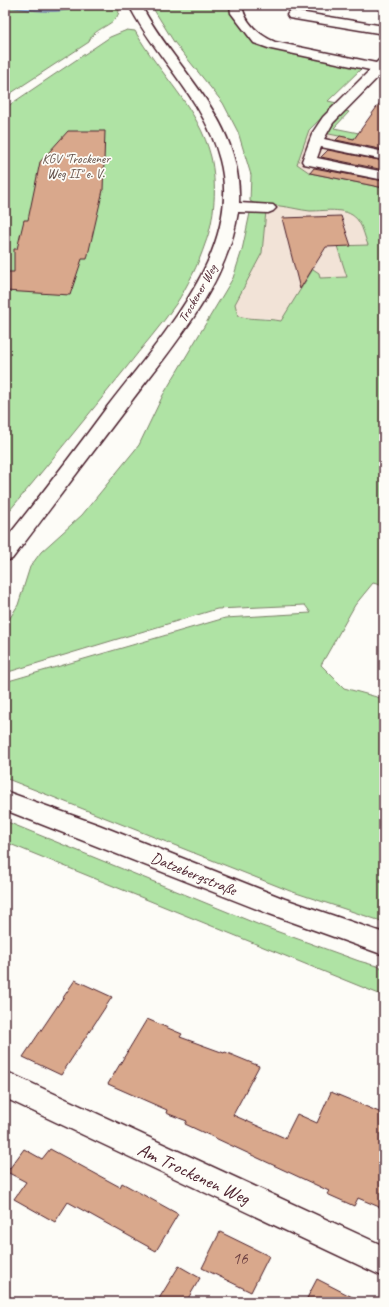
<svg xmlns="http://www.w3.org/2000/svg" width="389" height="1307" font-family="Caveat,sans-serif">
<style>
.built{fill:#f2e3d7}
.green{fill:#afe3a4;stroke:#7c8168}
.water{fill:#9ecdfa;stroke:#7c87a7}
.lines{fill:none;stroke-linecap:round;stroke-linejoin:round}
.shore{stroke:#6c657e;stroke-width:1}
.building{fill:#d9a88c;stroke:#4a1f2b}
.minor-casing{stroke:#4a1f2b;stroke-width:3}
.minor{fill:#fdfcf7;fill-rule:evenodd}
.labels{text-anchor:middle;stroke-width:3.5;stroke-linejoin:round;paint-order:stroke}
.far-park-label{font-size:13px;fill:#635049;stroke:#fdfcf7}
.far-street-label{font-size:13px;fill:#4a1f2b;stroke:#fdfcf7}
.street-label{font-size:16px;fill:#4a1f2b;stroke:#fdfcf7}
.near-number-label{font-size:17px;fill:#6e4143}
.near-street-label{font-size:19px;fill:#4a1f2b;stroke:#fdfcf7}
</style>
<rect width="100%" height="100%" fill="#fdfcf7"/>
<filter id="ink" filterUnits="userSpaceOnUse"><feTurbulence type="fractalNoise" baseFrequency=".025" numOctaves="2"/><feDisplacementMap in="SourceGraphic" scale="8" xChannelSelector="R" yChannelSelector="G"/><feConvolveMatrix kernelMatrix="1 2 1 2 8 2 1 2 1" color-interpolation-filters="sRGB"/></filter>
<g filter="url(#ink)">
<g class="built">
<path d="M309,130L384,145V188L310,173L297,164Z"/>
<path d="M250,201L254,204L267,206H280L309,211H344L351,214L359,221L368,245L351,246L347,277L319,278L313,269L281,321L265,318L251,319L238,316L235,304L262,253L266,211H255L250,213Z"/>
</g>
<g class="green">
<path d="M5,5H118C125,25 92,26 89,42L5,97Z"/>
<path d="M151,5H231V13L255,40L363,67L328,101L337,103L309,130L297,164L310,173L384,188V586L373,583L355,605L321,665L344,688L384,699V922L290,891L5,778V682L225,618L311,613L305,605L217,609L5,673V626L18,605L30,567L41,552L82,515L139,445L163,395L233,278L242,250L250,213L255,210L266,211L262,253L235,304L238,316C252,320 266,318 281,321L313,269L319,273L320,278L347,277L337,246L368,245C365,238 363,228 359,222C349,206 326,211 310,211C300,210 290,207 280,206C269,205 259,207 250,201L251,175L238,132L223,103L174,42Z"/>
<path d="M127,30L135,31C159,74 199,108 211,157C217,184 215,219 205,244C198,265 188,285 176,304C161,326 142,347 126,368C86,418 46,467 5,516V108L110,37Z"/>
<path d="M344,110L349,112L334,128L384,138V145L324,133Z"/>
<path d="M5,821L262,926L359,961L384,968V996L5,842Z"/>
</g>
<path class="water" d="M5,5H81C57,17 30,9 5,7Z"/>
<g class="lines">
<path class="shore" d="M25,5L57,7L72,5"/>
</g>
<g class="building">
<path d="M384,97V150L336,140L340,136L354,139Z"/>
<path d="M68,131H105L103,190L87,259H82L70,295L5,291V272H14V249H17L24,220H28L40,162Z"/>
<path d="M328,150L384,161V170L321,157Z"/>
<path d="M314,168L384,181V188L310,173Z"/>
<path d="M341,216L351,246L326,247L300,289L282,218Z"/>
<path d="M75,980L112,997L61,1075L23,1057Z"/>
<path d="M147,1019L182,1034L180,1037L224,1053L225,1052L259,1066L233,1115L285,1138L297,1114L317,1123L331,1092L384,1114V1209L358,1198L354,1206L327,1194L329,1191L185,1124L187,1121L166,1113L167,1110L108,1084Z"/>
<path d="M24,1149L42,1159L50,1149L120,1187L122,1183L178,1214L156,1251L68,1202L55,1222L14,1199L26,1182L7,1172Z"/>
<path d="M220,1232L269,1256L251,1292L202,1268Z"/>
<path d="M179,1266L200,1278L186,1302H157Z"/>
<path d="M317,1279L362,1302H305Z"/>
</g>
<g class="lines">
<g class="minor-casing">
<g id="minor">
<path d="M129,5H141C176,72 243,119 239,203L273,205L276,208L273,211L268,213L238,212C227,287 171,348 127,407C89,457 51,508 12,559L5,561V540C40,496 74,452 107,407C158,340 244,251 220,160C205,100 156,59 129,5Z"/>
<path d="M230,5H242C244,22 260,36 275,42L376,63L379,60L384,59V71L333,123L324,139L384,152V160L321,147L317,158L384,172V180L304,164L302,161L313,132L323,117L370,70L271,49L254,43L231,13Z"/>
<path d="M293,11L384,26V34L289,18L287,15L289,12Z"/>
<path d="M5,791L99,825L285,899L384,933V955L267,913L5,810Z"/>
<path d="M5,1071L384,1246V1277L5,1098Z"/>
</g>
</g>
<use href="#minor" class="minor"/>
</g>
</g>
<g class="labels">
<g class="far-park-label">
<text x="76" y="163">KGV "Trockener<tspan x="76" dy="15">Weg II" e. V.</tspan></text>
</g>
<g class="far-street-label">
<text transform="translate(197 293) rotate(-60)" y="5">Trockener Weg</text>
</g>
<g class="street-label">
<text transform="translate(194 873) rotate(22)" y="6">Datzebergstraße</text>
</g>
<g class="near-number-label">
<text x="240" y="1264">16</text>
</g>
<g class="near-street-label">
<text transform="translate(194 1173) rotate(25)" y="7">Am Trockenen Weg</text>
</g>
</g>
<rect width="389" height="1307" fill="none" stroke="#fdfcf7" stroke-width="20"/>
<rect x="10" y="10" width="369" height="1287" fill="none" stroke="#4a1f2b" stroke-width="1.5" filter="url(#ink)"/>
</svg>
